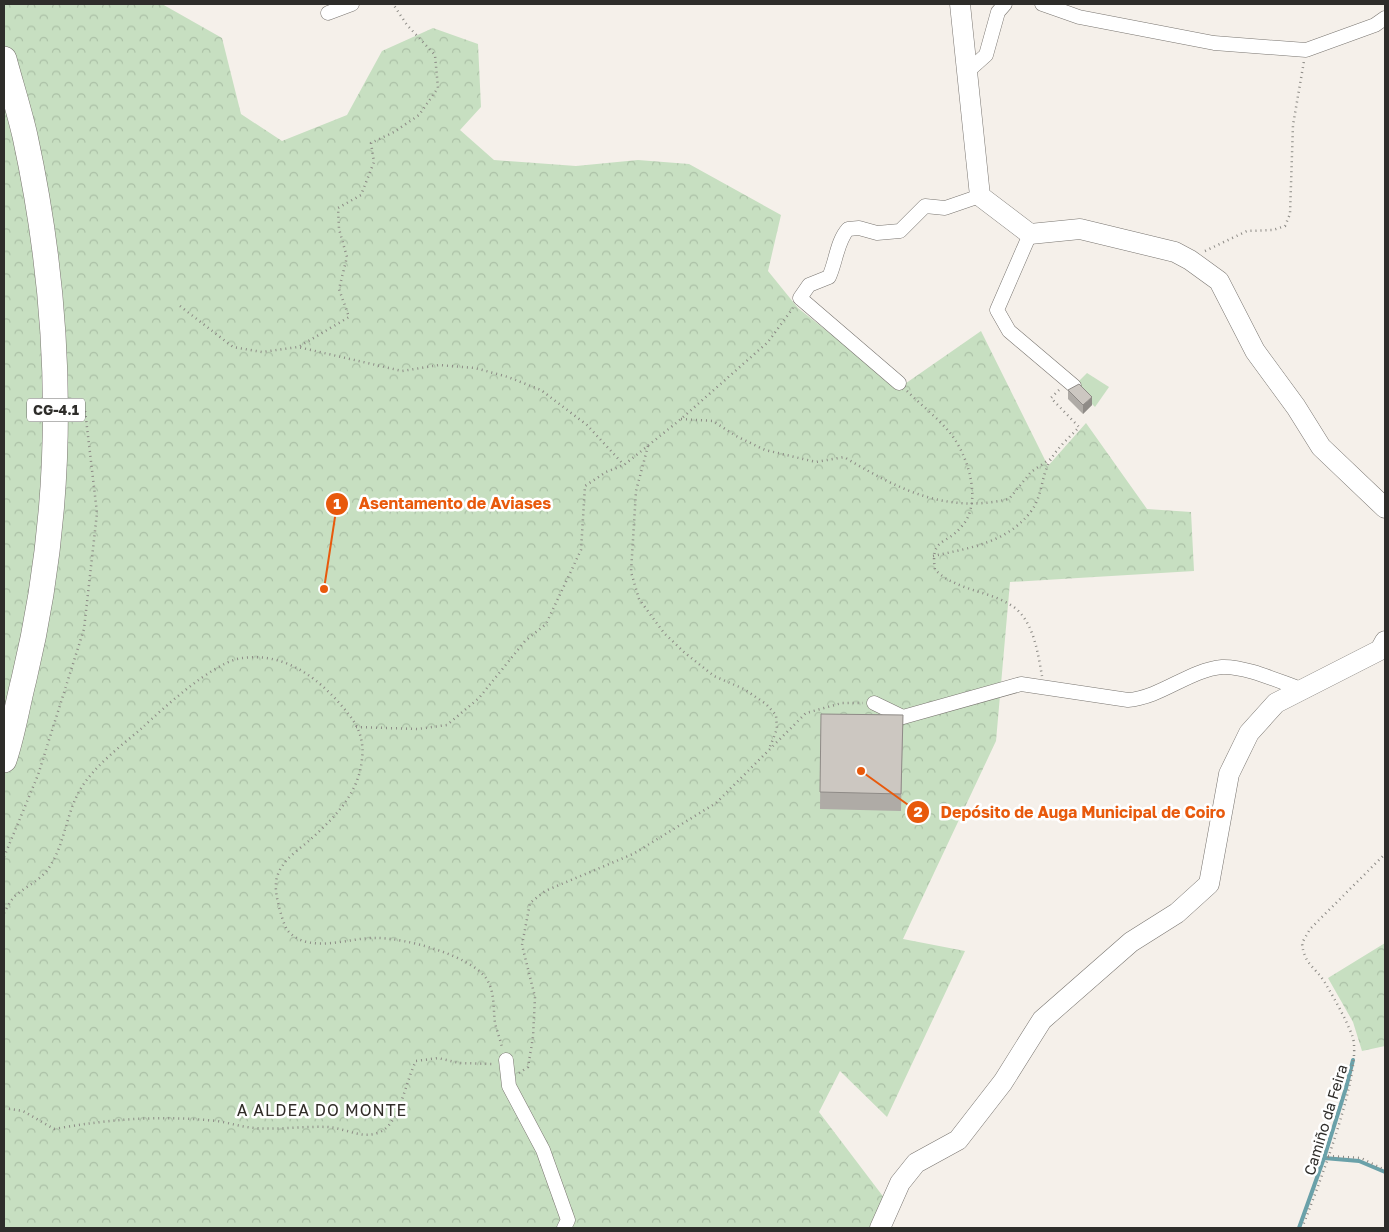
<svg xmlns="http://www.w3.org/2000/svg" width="1389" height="1232" font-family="'Golos Text',sans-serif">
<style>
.green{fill:#c7dfc1}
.forest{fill:url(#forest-crowns)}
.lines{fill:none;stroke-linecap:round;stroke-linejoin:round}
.stream{stroke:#6aa1a9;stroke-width:4}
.street-casing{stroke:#797570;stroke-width:15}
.secondary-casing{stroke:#797570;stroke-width:21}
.highway-casing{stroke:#797570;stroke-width:26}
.path{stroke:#8c8a85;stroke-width:2.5;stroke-dasharray:1 4;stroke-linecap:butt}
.street{stroke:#fff;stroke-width:14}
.secondary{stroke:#fff;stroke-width:20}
.highway{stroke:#fff;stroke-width:25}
.wall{fill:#afaba6}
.shaded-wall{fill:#8f8b87}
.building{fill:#ccc7c1;stroke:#8f8b87}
.labels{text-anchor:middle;stroke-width:5;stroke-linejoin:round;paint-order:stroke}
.shield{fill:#fff;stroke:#6d6c6a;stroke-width:1}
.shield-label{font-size:14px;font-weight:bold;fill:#2e2d2a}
.street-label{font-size:15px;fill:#2e2d2a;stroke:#fff}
.neighbourhood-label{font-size:16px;letter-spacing:1px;fill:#312d28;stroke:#fff}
.leader{fill:none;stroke:#e8590c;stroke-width:2}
.callout-dot{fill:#e8590c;stroke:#fff;stroke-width:2}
.mark-label{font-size:15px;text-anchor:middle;font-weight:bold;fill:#fff}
.callout-label{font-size:16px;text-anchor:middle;font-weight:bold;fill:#e8590c;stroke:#fff;stroke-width:5;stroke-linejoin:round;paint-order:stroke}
</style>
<defs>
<pattern id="forest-crowns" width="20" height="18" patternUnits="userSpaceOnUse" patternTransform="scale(1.25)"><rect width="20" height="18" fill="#c7dfc1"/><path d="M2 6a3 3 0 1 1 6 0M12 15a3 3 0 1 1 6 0" fill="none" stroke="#abc0a6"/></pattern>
</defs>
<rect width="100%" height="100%" fill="#f5f0ea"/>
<path class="green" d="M1087,373L1109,387L1095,407L1074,386Z"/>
<g class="forest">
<path d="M4,4H162L222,38L241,114L282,141L347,115L382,51L433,28L478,44L481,107L460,130L494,160L576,166L638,160L689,164L781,215L768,271L798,308L899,388L981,331L1048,466L1086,423L1147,509L1191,512L1194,571L1010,582L996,741L903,939L965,951L887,1117L840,1071L819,1112L885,1199L869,1228H4Z"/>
<path d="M1385,943V1046L1362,1051L1353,1022L1328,978Z"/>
</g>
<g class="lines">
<g class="stream">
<path d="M1324,1158L1346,1088L1353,1060"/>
<path d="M1299,1228L1324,1158L1359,1161L1385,1172"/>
</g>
<g class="street-casing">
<g id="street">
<path d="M1042,4L1079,17L1214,43L1306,50L1375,25L1385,18"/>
<path d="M328,13L352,4"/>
<path d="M967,72L986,55L998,12L1005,4"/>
<path d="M1030,234L997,310L1009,331L1074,386"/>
<path d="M899,383L800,298L809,285L829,277C836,262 837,241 848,229L859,228L877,233L900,231L925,206L945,208L980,196"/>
<path d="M874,703L903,717L1021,684L1128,700C1162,697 1189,670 1222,667C1246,666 1280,682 1304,690"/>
<path d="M506,1060L509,1086L543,1150L568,1220L564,1228"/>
</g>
</g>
<g class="secondary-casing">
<g id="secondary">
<path d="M960,4L980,196L1030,234L1080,229L1175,252L1190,260L1219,281L1255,351L1296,407L1321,447L1385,508"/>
<path d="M880,1228L900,1183L916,1163L958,1140L1003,1082L1042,1020L1131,942L1177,913L1209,884L1229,774L1249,733L1276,703L1380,650L1385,641"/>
</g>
</g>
<g class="highway-casing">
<path id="highway" d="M4,59C11,85 19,110 25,136C64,316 67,500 24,679C17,706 13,734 4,760"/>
</g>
<g class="path">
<path d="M1205,251L1247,231L1273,230L1285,226L1290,214L1293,125L1304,61"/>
<path d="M180,306L233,347L262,352L298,347L402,371L439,365L475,368L508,377L541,390L587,425L624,465"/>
<path d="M300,346L349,317L339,289L347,257L339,229L338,208L361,195L374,162L371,143L394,132L419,115L438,88L435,55L407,25L393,4"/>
<path d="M907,391C921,405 938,418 951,434C968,456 983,502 962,526C946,546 930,537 935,570C940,574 945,579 951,581C971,592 997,594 1015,608C1034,623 1038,654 1042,676"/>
<path d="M681,419L713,421L736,436L765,450L816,462L844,457C898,489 945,514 1009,499L1031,472L1050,459"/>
<path d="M648,446L636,491L631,572L639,599L664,633L685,653L714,676L744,689L766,704L776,715L777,729L769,749"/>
<path d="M933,556C969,548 1008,543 1032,510C1043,494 1041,475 1051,459C1058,447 1070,437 1079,427L1051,398L1059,390"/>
<path d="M356,727L418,729L447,725L479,698L525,641L546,624L581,550L585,486L606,472L624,465L681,419L768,342L793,308"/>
<path d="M4,857L38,775L84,629L97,513L85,410"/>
<path d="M4,913C7,908 10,901 15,896C26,886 42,880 50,866C65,843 66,814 80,790C94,766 121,746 142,728C163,708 210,666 237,659C285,649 323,681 350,716C360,729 364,743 362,759C359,793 335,817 311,839C301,848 288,856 281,868C273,881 276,894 279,907C281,914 284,926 288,931C310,955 349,937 377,938C405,938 469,955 486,978C495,991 493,1008 495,1023C497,1031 500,1039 502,1047"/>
<path d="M519,1073L528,1067L533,1037L535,997L522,945L530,903L545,891L633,854L716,803L806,713L842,703H863"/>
<path d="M4,1108L23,1111L54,1129C111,1119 159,1115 217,1121C230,1123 242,1127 255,1128C279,1130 303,1126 327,1127C347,1128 363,1141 382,1131C400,1121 406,1080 416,1061L438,1058L459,1063L494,1064"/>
<path d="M1328,1156L1361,1158L1385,1170"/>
<path d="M1302,1228C1316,1192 1365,1068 1352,1035C1345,1017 1334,998 1324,981C1314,966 1304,964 1302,943L1310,929L1385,854"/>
</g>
<use href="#street" class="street"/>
<use href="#secondary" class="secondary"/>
<use href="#highway" class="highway"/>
</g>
<g class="wall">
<path d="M1068,390L1092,405L1083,414L1068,399Z"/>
<path d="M821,714L903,715L901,811L820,809Z"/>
</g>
<path class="shaded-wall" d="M1092,397V405L1083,414V405Z"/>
<g class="building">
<path d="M1079,384L1092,397L1083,405L1068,390Z"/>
<path d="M821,714L903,715L901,794L820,792Z"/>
</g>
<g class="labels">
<rect class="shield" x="27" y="398.5" width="58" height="23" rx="4"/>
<g class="shield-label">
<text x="56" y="415">CG-4.1</text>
</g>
<g class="street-label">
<text transform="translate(1326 1120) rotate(-73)" y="5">Camiño da Feira</text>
</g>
<g class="neighbourhood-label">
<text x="322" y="1116">A ALDEA DO MONTE</text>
</g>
</g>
<path class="leader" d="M324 589L337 504M861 771L918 812"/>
<g class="callout-dot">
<circle cx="324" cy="589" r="5"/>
<circle cx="861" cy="771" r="5"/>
<circle cx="337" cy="504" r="12"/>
<circle cx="918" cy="812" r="12"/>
</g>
<g class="mark-label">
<text x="337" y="509">1</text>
<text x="918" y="817">2</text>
</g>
<g class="callout-label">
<text x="455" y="509">Asentamento de Aviases</text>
<text x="1083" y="818">Depósito de Auga Municipal de Coiro</text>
</g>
<rect width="1389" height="1232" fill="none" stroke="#2e2d2a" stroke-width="10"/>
</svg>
